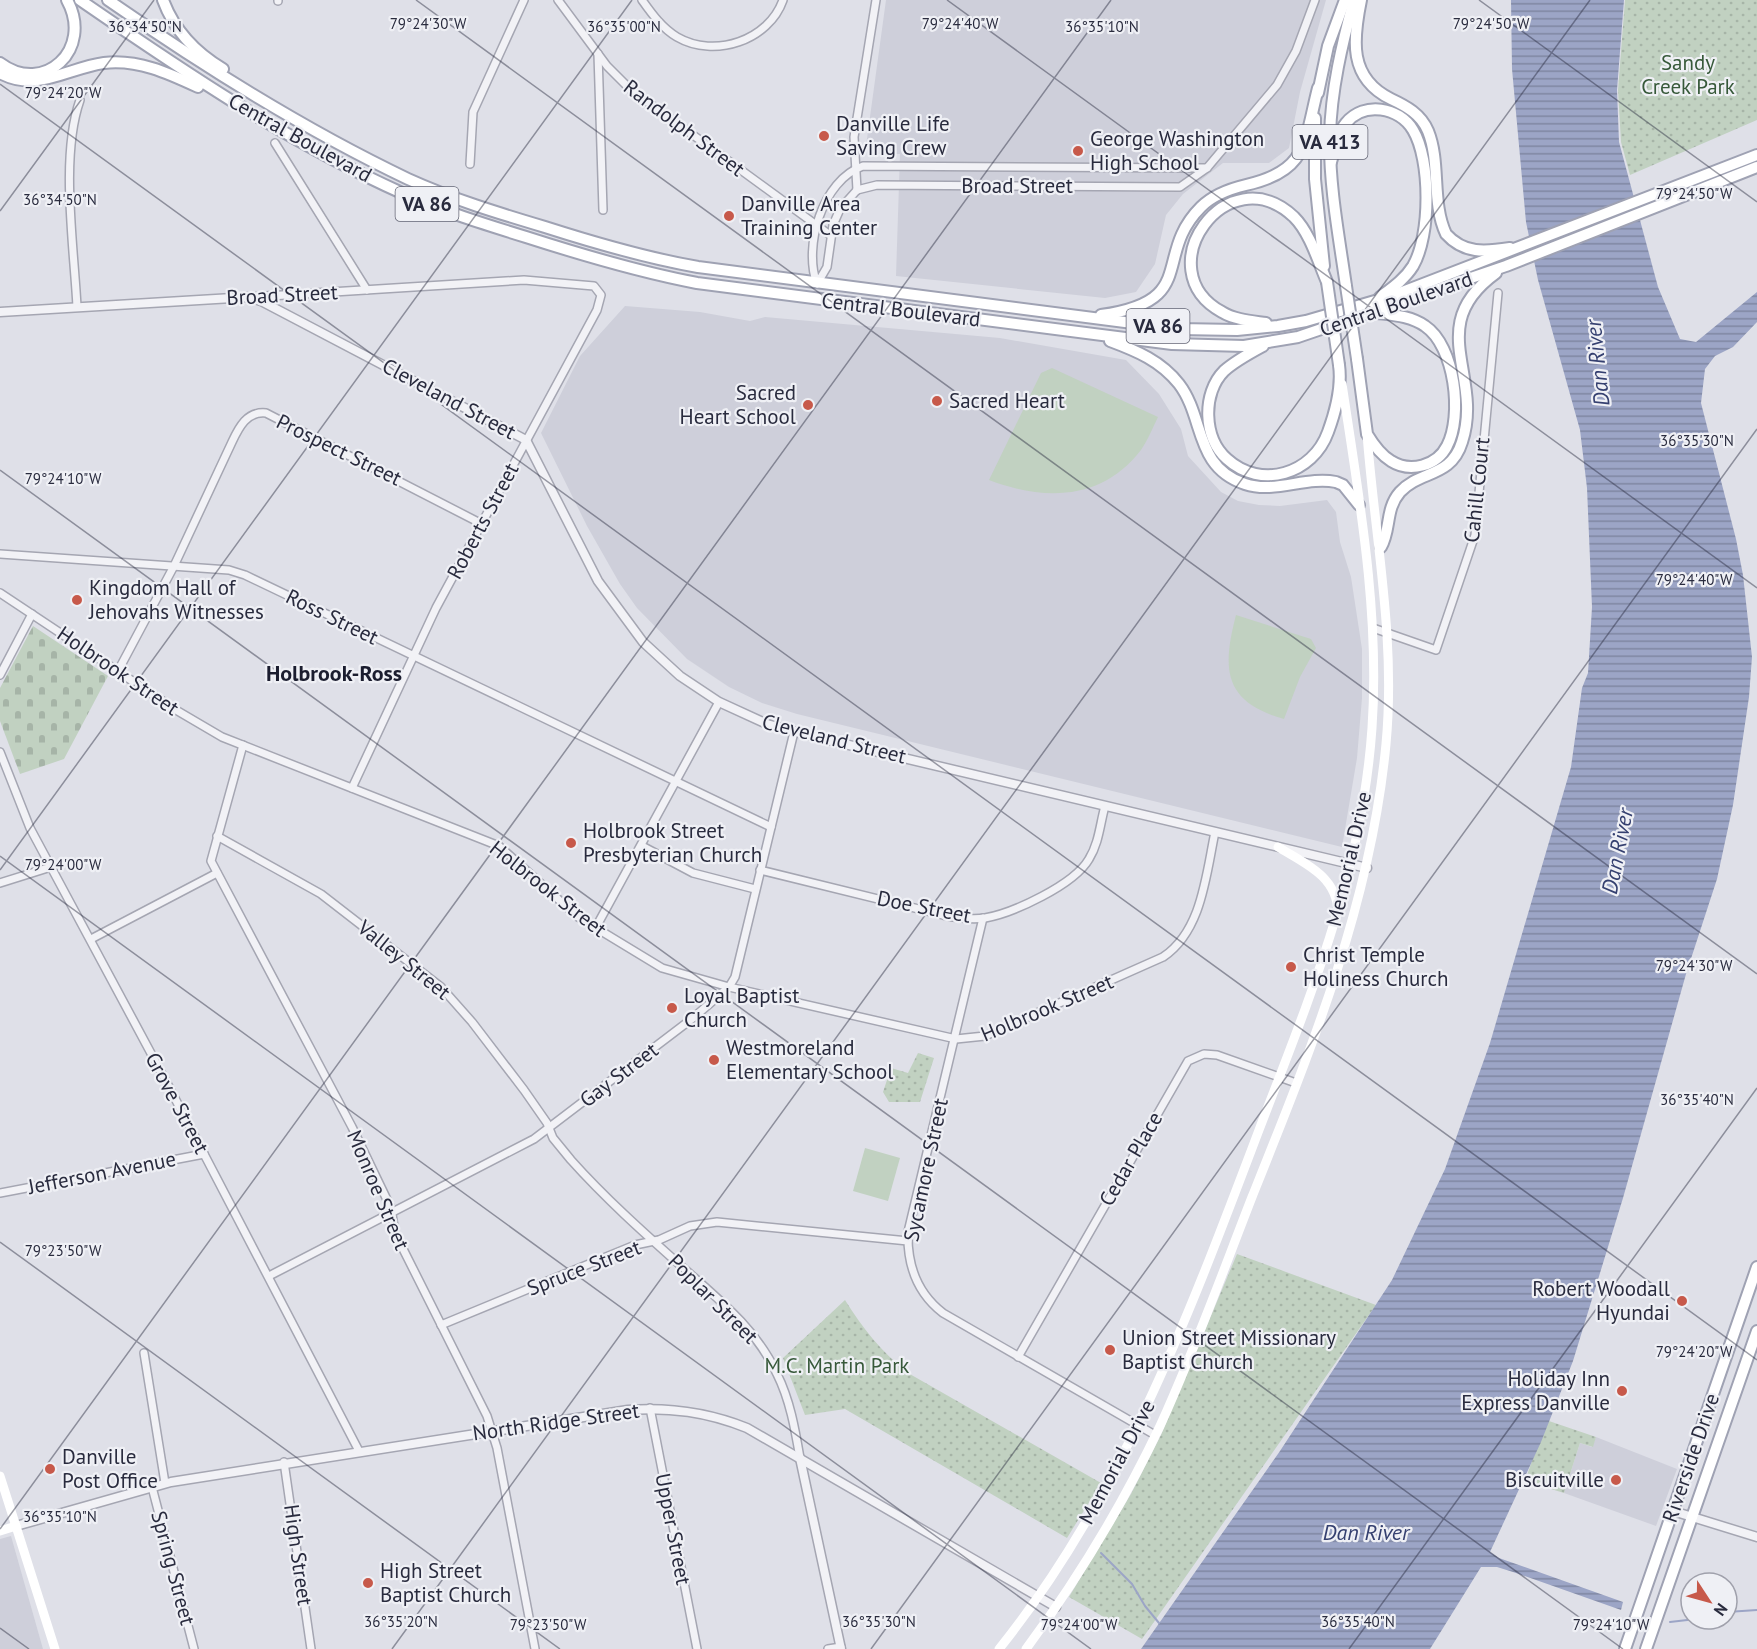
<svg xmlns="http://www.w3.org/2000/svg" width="1757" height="1649" font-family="'PT Sans',sans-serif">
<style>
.built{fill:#cecfda}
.cemetery{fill:url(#cemetery-stones)}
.park{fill:url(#park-dots)}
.garden{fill:#c1d1c1}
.water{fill:url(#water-rules)}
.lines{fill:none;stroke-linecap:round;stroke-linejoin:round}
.stream{stroke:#9ca5c6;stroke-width:2}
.minor-casing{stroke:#a5a6b2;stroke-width:10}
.tertiary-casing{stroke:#a5a6b2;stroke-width:11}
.primary-casing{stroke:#9fa2b3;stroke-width:14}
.minor{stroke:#f2f2f6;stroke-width:7}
.tertiary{stroke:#f2f2f6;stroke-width:8}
.secondary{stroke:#fff;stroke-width:9}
.primary{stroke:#fff;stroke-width:10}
.primary-bridge-casing{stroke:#9fa2b3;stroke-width:14;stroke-linecap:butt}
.primary-bridge{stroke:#fff;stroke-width:10}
.ticks{fill:none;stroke:#292b3e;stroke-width:1.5;stroke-opacity:0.45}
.poi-dot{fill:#c7594a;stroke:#eff0f5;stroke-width:2}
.labels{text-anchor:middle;stroke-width:4.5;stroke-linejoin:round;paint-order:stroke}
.shield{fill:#eff0f5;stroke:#646675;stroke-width:1.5}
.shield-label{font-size:20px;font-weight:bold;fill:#292b3e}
.park-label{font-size:21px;fill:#37593a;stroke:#eff0f5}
.poi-label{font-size:21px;fill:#292b3e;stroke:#eff0f5;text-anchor:start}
.street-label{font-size:21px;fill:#292b3e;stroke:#eff0f5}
.water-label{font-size:22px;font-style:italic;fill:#354070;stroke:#eff0f5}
.neighbourhood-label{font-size:22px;font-weight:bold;fill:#1b1d2f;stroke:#eff0f5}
.ticks-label{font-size:15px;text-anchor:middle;fill:#292b3e;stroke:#eff0f5;stroke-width:4.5;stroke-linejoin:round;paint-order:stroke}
</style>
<defs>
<pattern id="cemetery-stones" width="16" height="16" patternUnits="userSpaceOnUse" patternTransform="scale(1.5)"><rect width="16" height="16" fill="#c1d1c1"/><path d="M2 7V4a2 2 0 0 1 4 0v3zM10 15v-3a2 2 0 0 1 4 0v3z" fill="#a6b4a7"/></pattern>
<pattern id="park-dots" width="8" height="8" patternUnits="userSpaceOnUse" patternTransform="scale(1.5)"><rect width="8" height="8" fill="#c1d1c1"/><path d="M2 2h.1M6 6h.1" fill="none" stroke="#a6b4a7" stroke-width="1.8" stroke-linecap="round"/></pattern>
<pattern id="water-rules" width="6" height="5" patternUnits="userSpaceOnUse" patternTransform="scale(1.5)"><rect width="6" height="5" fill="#9ca5c6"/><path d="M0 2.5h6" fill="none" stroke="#7f87a2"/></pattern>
</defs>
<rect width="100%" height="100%" fill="#dfe0e8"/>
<g class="built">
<path d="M886,0H1326L1300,92L1289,148L1269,163H1223L1183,194L1166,215L1155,264L1136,292L1105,298L896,276L900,154H872L866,146Z"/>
<path d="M625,306L700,312L750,321L765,317L1000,338L1126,360L1159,394L1181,429L1188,456L1221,492L1238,501L1259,505L1280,506L1327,500L1336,512L1340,542L1351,577L1362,649V698L1357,758L1342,847L797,714L762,703L729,687L687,659L637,608L620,584L587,526L541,433L580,356Z"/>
<path d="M1596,1437L1677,1469L1656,1526L1564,1493L1580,1443L1592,1447Z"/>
<path d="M11,1536L43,1649H0V1539Z"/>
</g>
<path class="cemetery" d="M33,626L108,676L64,759L20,774L0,721V688Z"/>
<g class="park">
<path d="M1625,0H1757V120L1630,175L1621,142L1618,90Z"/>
<path d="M918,1053L934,1058L920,1102H889L883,1092L891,1068L908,1073Z"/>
<path d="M1237,1254L1376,1305L1142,1639L1069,1597L1131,1494L1161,1435Z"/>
<path d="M845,1300C863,1329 881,1351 908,1373L1101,1483L1067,1538L845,1409L805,1415L783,1358Z"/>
<path d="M1546,1420L1596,1437L1593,1447L1580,1443L1564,1493L1525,1481Z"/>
</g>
<g class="garden">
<path d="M1052,368L1158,417C1153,427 1148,440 1141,450C1102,501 1044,501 989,480L1041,373Z"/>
<path d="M1236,615L1311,639L1316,648L1300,677L1284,719C1223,702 1222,669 1236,615Z"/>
<path d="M865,1148L900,1158L888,1201L853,1191Z"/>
</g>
<path class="water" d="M1511,0H1624L1617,90L1619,142L1658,287L1680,339L1696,342L1757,292V322L1733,347L1715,356L1705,369L1701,403L1736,539L1743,575L1752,657L1749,697L1733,805L1717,879L1686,974L1623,1198L1573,1361L1541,1442L1490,1552L1499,1558L1623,1602L1621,1610L1513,1572L1497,1567H1481L1430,1649H1141L1280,1451L1392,1280L1445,1169L1490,1043L1571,767L1582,688L1588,673L1592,607L1587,488L1580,430L1538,280L1526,222L1512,69Z"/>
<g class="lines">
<g class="stream">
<path d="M1101,1553L1132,1584L1145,1606L1159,1623"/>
<path d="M1727,1612L1757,1610"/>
<path d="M1670,1622L1696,1619"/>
</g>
<g class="minor-casing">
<g id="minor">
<path d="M278,0V1"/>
<path d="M558,0L607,66L630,89L830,235"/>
<path d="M642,0C652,14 662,28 677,37C715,59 769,40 783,0"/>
<path d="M598,54L603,210"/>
<path d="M275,143L367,290"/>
<path d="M470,164L473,112L524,0"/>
<path d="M857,190L840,209L833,225L827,267L817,284C803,247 822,180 863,166L1207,168"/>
<path d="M857,190L877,185L1180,187L1207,168L1277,85L1296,51L1315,0"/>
<path d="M857,190L854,137L876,0"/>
<path d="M252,297L524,280L594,286L601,295L597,310L436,608L352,788"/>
<path d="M77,307C74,246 60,157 80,100"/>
<path d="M0,554L229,570L245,575L771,827"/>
<path d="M0,593L176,710L222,737L499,846L578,917L662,968L729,987L956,1039L985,1036L1163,957C1202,931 1206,875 1215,832"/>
<path d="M1373,628L1436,650L1475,535L1498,293"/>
<path d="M118,671L174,566L232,442C239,427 247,411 266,413L482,524"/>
<path d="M0,675L32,614"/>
<path d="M243,745L211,861L352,1127L391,1208L395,1233L487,1416L497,1448L535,1649"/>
<path d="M0,752L30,828L168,1085L359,1451"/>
<path d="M217,836L321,894L441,987L472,1022L524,1090L547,1123L553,1138L571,1160C605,1198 643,1232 680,1265C717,1298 756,1328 777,1374C790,1400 795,1429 800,1458"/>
<path d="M642,846L693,873L755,889"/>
<path d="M760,870L943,915C957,918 970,920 985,918C1013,913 1074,885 1089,859C1099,843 1100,824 1105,806"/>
<path d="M0,883L51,867"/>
<path d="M983,918L908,1232C907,1265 917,1293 943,1313L1155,1435"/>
<path d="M595,929L719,702"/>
<path d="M91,939L217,873"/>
<path d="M0,1193L204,1154"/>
<path d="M269,1276L534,1139L693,1018L729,987L735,977L794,732"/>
<path d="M441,1325L635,1245L659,1240L690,1226L717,1222L908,1241"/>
<path d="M144,1353L165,1483"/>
<path d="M1018,1357L1188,1061L1204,1054L1217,1055L1296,1083"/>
<path d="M650,1408L697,1649"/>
<path d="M284,1462L311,1649"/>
<path d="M152,1487L194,1649"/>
<path d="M828,1649L841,1647"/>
</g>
</g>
<g class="tertiary-casing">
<g id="tertiary">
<path d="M0,312L249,297L261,301L526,440L598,581L643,642L680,676L719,702L767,724L811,736L1367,868"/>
<path d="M800,1458L841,1649"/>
<path d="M1673,1511L1757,1537"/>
<path d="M16,1526L171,1482L628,1410C670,1407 707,1412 747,1428L1056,1607"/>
</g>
</g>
<g class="primary-casing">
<g id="primary">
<path d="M80,0C183,71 288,142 402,193C442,211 484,224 526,237C582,255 639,272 697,283L1172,344L1244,346L1298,337L1506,266L1757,167"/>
<path d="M108,0C203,66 303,129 408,179C452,199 498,213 545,227C595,243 646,258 698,267L1179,329L1237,330L1278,326L1306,321L1392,296L1757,155"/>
<path d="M163,0C174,30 196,53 223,69"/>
<path d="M1361,0C1353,39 1348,78 1391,99C1406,106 1421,114 1428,131C1441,163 1431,202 1446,234C1464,254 1485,252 1510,248"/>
<path d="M0,63C44,96 94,49 67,0"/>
<path d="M0,73C37,93 67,68 104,63C138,59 168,73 198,87"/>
<path d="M1318,93L1328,46L1345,0"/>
<path d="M1315,118V179L1324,266"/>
<path d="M1331,162C1335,149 1337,134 1346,123C1364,101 1399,107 1413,130C1431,160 1431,235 1413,266C1405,279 1392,288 1380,297"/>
<path d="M1346,286C1339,237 1329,185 1330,136C1331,90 1342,44 1354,0"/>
<path d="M1101,315C1200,301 1152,256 1201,207C1213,195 1229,189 1246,185C1308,171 1304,143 1318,88"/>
<path d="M1266,323C1252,321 1235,320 1222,312C1145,270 1227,154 1294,217C1310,233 1318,261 1327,282"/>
<path d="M1110,341C1137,351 1161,361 1179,384C1205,418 1194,467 1245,484C1275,494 1306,476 1336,482L1343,485L1359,505"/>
<path d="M1263,346C1250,353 1235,361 1224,371C1202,393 1203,438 1227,459C1261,490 1313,474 1328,432C1335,413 1342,386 1339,365"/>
<path d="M1357,359L1367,434C1373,444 1381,455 1391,461C1410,473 1437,466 1447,446C1463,416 1455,346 1425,326C1411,316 1393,315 1377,313"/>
<path d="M1381,547C1391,530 1385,509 1400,492C1420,470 1451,478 1462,442C1484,375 1423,326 1496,273"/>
<path d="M1625,1649L1757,1267"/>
<path d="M1646,1649L1757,1331"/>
</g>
</g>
<use href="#minor" class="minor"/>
<use href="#tertiary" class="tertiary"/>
<g class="secondary">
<path d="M1278,847C1304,863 1337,876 1338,912"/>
<path d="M0,1476L55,1649"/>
<path d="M0,1531L16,1526"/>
<path d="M999,1649C1122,1496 1190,1312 1259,1130C1310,997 1362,873 1372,728C1380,613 1359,497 1342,384"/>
<path d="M1026,1649C1077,1580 1123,1504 1160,1426C1194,1352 1222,1274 1252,1197C1311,1050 1371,903 1386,744C1396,638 1375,539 1367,434"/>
</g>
<use href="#primary" class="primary"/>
<g class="primary-bridge-casing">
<g id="primary-bridge">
<path d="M1327,282L1339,365"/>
<path d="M1346,286L1357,359"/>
</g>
</g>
<use href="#primary-bridge" class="primary-bridge"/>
</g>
<path class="ticks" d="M416,0L1757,974M947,0L1757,588M1479,0L1757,202M0,84L1757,1360M0,211L154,0M0,470L1623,1649M0,856L1091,1649M0,870L632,0M0,1242L560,1649M0,1529L1111,0M0,1628L29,1649M392,1649L1590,0M871,1649L1757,429M1349,1649L1757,1088"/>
<g class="poi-dot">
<circle cx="824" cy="136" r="6"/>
<circle cx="1078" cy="151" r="6"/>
<circle cx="729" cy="216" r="6"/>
<circle cx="937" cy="401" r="6"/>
<circle cx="808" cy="405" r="6"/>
<circle cx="77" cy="600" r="6"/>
<circle cx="571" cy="843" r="6"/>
<circle cx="1291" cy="967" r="6"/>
<circle cx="672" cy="1008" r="6"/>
<circle cx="714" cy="1060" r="6"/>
<circle cx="1682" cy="1301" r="6"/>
<circle cx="1110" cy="1350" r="6"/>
<circle cx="1622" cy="1391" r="6"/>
<circle cx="50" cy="1469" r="6"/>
<circle cx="1616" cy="1480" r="6"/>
<circle cx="368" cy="1583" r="6"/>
</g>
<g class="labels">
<g class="shield">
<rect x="1292.5" y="125" width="75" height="34" rx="4.5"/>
<rect x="395.5" y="187" width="63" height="34" rx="4.5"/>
<rect x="1126.5" y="309" width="63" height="34" rx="4.5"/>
</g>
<g class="shield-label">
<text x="1330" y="149">VA 413</text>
<text x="427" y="211">VA 86</text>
<text x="1158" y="333">VA 86</text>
</g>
<g class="park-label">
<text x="1688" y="70">Sandy<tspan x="1688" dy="24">Creek Park</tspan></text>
<text x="837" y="1373">M.C. Martin Park</text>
</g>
<g class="poi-label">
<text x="836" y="131">Danville Life<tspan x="836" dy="24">Saving Crew</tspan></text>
<text x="1090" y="146">George Washington<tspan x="1090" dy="24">High School</tspan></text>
<text x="741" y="211">Danville Area<tspan x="741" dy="24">Training Center</tspan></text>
<text x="796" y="400" text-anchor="end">Sacred<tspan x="796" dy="24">Heart School</tspan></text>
<text x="949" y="408">Sacred Heart</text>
<text x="89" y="595">Kingdom Hall of<tspan x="89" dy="24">Jehovahs Witnesses</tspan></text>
<text x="583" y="838">Holbrook Street<tspan x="583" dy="24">Presbyterian Church</tspan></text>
<text x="1303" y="962">Christ Temple<tspan x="1303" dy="24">Holiness Church</tspan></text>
<text x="684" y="1003">Loyal Baptist<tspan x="684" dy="24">Church</tspan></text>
<text x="726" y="1055">Westmoreland<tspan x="726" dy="24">Elementary School</tspan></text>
<text x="1670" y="1296" text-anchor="end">Robert Woodall<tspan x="1670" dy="24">Hyundai</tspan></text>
<text x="1122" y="1345">Union Street Missionary<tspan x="1122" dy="24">Baptist Church</tspan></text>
<text x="1610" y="1386" text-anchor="end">Holiday Inn<tspan x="1610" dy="24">Express Danville</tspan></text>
<text x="62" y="1464">Danville<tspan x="62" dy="24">Post Office</tspan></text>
<text x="1604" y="1487" text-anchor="end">Biscuitville</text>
<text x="380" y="1578">High Street<tspan x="380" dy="24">Baptist Church</tspan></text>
</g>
<g class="street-label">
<text transform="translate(684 128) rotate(37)" y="7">Randolph Street</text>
<text transform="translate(300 138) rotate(29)" y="7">Central Boulevard</text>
<text x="1017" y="193">Broad Street</text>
<text transform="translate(282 295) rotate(-3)" y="7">Broad Street</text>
<text transform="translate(1396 304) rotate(-19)" y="7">Central Boulevard</text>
<text transform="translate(901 310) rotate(7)" y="7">Central Boulevard</text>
<text transform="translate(449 399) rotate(28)" y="7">Cleveland Street</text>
<text transform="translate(339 450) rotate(26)" y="7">Prospect Street</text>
<text transform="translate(1477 490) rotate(-84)" y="7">Cahill Court</text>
<text transform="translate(483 521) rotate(-62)" y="7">Roberts Street</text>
<text transform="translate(332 617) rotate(26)" y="7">Ross Street</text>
<text transform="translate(118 671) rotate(34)" y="7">Holbrook Street</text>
<text transform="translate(834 739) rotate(14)" y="7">Cleveland Street</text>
<text transform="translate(1349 859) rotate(-77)" y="7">Memorial Drive</text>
<text transform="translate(548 889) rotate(38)" y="7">Holbrook Street</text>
<text transform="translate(924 907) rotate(11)" y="7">Doe Street</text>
<text transform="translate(404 960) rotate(39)" y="7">Valley Street</text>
<text transform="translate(1047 1008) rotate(-23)" y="7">Holbrook Street</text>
<text transform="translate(619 1075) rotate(-37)" y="7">Gay Street</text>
<text transform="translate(177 1103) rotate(62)" y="7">Grove Street</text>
<text transform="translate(1131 1159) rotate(-60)" y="7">Cedar Place</text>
<text transform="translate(926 1170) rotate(-78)" y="7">Sycamore Street</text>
<text transform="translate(102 1173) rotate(-11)" y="7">Jefferson Avenue</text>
<text transform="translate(378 1190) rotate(67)" y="7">Monroe Street</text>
<text transform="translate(584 1268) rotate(-21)" y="7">Spruce Street</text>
<text transform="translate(713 1299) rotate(45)" y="7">Poplar Street</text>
<text transform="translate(556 1422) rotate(-8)" y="7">North Ridge Street</text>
<text transform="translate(1691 1458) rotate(-71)" y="7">Riverside Drive</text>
<text transform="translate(1117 1462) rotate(-62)" y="7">Memorial Drive</text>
<text transform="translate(673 1529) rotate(79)" y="7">Upper Street</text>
<text transform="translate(298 1555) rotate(82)" y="7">High Street</text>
<text transform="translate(173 1568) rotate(75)" y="7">Spring Street</text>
</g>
<g class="water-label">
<text transform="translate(1597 363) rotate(-96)" y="8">Dan River</text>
<text transform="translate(1617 851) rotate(-79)" y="8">Dan River</text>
<text x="1366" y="1540">Dan River</text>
</g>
<g class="neighbourhood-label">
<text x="334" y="681">Holbrook-Ross</text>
</g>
</g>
<g class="ticks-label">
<text x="428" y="29">79°24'30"W</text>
<text x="960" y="29">79°24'40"W</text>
<text x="1491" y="29">79°24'50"W</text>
<text x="145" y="32">36°34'50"N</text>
<text x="624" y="32">36°35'00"N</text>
<text x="1102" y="32">36°35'10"N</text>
<text x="63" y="98">79°24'20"W</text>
<text x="1694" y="199">79°24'50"W</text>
<text x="60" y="205">36°34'50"N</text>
<text x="1697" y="446">36°35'30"N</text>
<text x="63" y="484">79°24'10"W</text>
<text x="1694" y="585">79°24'40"W</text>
<text x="63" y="870">79°24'00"W</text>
<text x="1694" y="971">79°24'30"W</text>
<text x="1697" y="1105">36°35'40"N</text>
<text x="63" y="1256">79°23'50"W</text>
<text x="1694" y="1357">79°24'20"W</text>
<text x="60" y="1522">36°35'10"N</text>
<text x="401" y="1627">36°35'20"N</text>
<text x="879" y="1627">36°35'30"N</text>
<text x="1358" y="1627">36°35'40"N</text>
<text x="548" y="1630">79°23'50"W</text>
<text x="1079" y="1630">79°24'00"W</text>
<text x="1611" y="1630">79°24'10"W</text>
</g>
<g transform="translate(1709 1601) rotate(126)"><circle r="28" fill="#eff0f5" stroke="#a0a1ac" stroke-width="1.5"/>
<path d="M0-4.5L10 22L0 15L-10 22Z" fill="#c7594a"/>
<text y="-9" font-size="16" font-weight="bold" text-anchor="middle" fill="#292b3e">N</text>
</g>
</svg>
